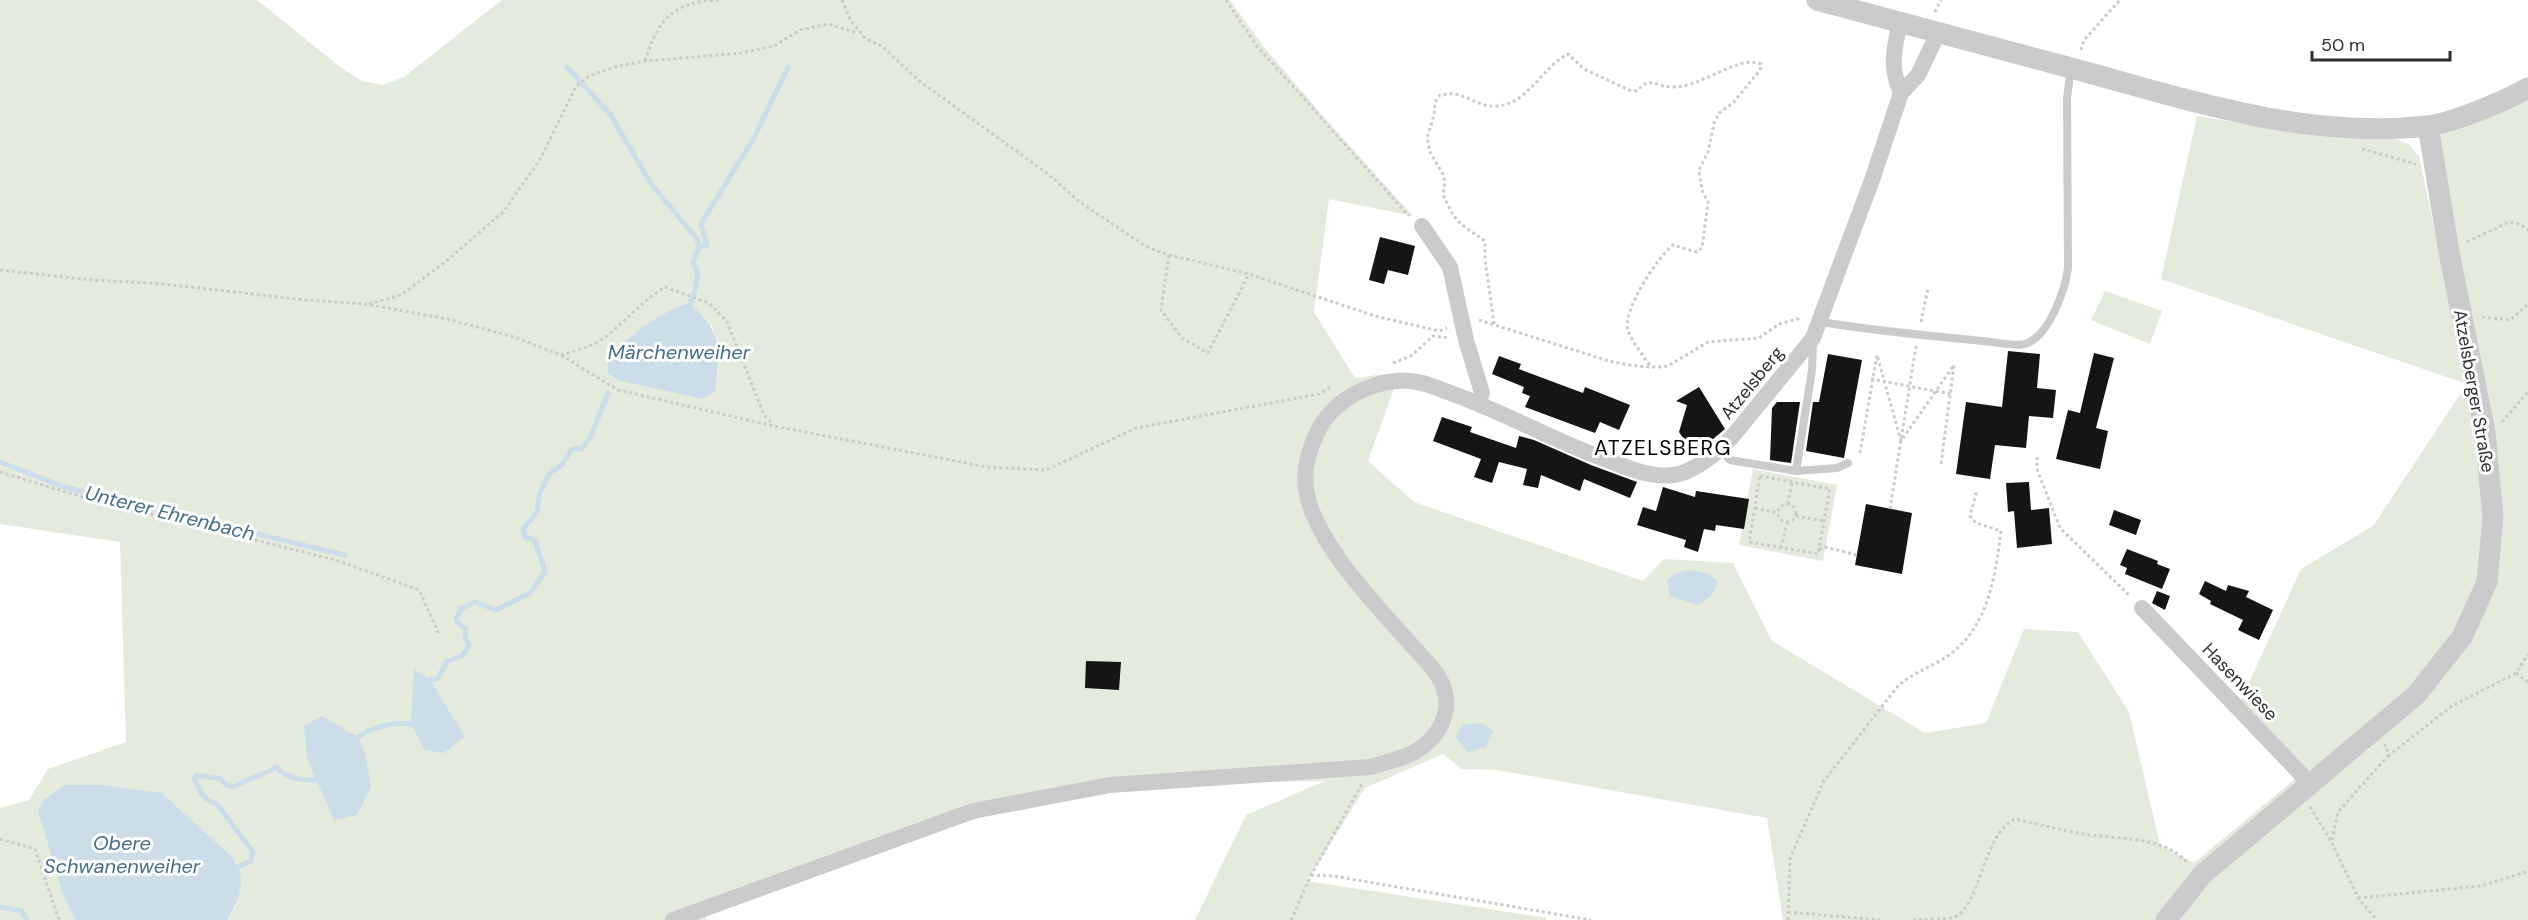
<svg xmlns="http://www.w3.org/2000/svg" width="2528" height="920" font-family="'DM Sans',sans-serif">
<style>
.green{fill:#e4eadc;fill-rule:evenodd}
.water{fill:#cadde9}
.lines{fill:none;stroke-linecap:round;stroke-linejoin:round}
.stream{stroke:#cadde9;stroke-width:5}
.building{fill:#151515}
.path{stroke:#cbcbcb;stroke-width:3;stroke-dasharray:3 3;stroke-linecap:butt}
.service{stroke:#cbcbcb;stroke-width:8}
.minor{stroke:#cbcbcb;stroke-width:16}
.tertiary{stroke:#cbcbcb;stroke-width:21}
.labels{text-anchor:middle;stroke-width:6;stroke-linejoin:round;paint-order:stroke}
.street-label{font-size:18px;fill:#2e2e2e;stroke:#fff}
.water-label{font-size:20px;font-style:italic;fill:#426e89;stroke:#fff}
.quarter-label{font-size:21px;letter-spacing:1.5px;fill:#000;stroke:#fff}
</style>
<rect width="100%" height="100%" fill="#fff"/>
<g class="green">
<path d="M0,0H257L340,67L362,81L383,85L404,77L502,0H1230L1264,47L1329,123L1413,216L1329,199L1314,312L1355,378L1400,372L1368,461L1414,502L1643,581L1664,559L1733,563L1772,641L1925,733L1986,723L2024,629L2078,632L2129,712L2160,845L2194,863L2295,779L2236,711L2301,569L2373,526L2467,384L2161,279L2197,116L2318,136L2357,139L2393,138L2408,144L2419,156L2467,383L2428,126L2528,88V920H1783L1767,818L1497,770L1462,769L1443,754L1365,788L1307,881L1547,918L1546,920H1195L1246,815L1325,781L1110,785L973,811L706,914V920H227L236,906L239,866L232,857L162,793L62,892L75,920H0V808L29,800L48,769L126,742L120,542L0,524ZM711,323L720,349L716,390Z"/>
<path d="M2105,291L2162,311L2150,344L2091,320Z"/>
<path d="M1753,469L1837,485L1823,561L1739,545Z"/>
</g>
<g class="water">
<path d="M690,303C724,337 720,345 716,390L703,399L617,380L608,373V356C633,335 658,312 690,303Z"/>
<path d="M1689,570L1705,573L1718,581L1712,595L1698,605L1670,596L1667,580L1680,572Z"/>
<path d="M414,669L430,680L465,737L443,753L424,750L411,723Z"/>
<path d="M322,716L358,737L365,754L371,787L357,815L334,820L307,758L304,726Z"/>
<path d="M1481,723L1493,731L1486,747L1468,752L1455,737L1462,725Z"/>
<path d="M65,785H99L162,793L232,857C248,878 240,900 227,920H75L62,892L38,810L44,800Z"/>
</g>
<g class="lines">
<g class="stream">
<path d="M567,67L610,114L652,185L697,239L699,247L693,262L698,274L694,294"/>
<path d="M699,247L707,246L701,224L755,136L788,67"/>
<path d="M688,309L692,298"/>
<path d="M0,462L64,487L344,555"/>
<path d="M431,685L430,680L438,678L447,661L462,656L469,646L465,636L466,629L458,623L456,618L462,608L475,602L496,610L530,593L545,572L535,540L525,537L523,529L537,512L540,492L551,472L561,466L572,449H582L591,436L608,393"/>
<path d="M354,741C367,727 400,719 418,726"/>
<path d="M235,868L251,861L253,852L217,804C203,801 200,791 194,779L197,775L221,779L226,785L234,787C247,778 262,776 276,767C289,780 300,780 318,780L321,776"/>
<path d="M0,907L22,911L27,920"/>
</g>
</g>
<g class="building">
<path d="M1380,237L1415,246L1408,275L1388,270L1384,284L1369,280Z"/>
<path d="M2008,351L2040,354L2037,388L2056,390L2053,418L2029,416L2026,448L1995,445L1990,479L1956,474L1966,402L2002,407Z"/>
<path d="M2094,353L2114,358L2096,428L2108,431L2100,469L2056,459L2068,410L2080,413Z"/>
<path d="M1828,354L1862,360L1844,458L1806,451L1813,402H1819Z"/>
<path d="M1499,356L1521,364L1519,369L1583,393L1585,387L1630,405L1619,430L1600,422L1595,433L1525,407L1530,396L1522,393L1524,387L1492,374Z"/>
<path d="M1699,387L1725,429L1694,455L1679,432L1687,405L1676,401Z"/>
<path d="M1777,402H1800L1791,463L1770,460L1772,408Z"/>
<path d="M1442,417L1472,427L1470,432L1516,448L1519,436L1534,440L1591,465L1637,482L1630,498L1584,479L1580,491L1541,475L1538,488L1523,485L1527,469L1499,462L1492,483L1474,477L1481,459L1433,441Z"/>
<path d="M2029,482L2031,510L2049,508L2052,544L2017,548L2014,511L2008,512L2006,483Z"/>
<path d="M1663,487L1695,497L1696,491L1749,499L1744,529L1716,525L1715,531L1704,529L1698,552L1684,547L1686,540L1637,525L1643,507L1656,511Z"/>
<path d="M1866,504L1912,513L1902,574L1855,565Z"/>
<path d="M2114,510L2141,520L2136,535L2109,525Z"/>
<path d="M2127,549L2158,561L2157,564L2170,569L2162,589L2125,574L2127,568L2120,565Z"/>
<path d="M2205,581L2226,591L2228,585L2249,591L2246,597L2273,610L2259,640L2238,630L2243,620L2210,604L2211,601L2199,594Z"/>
<path d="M2157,591L2170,596L2165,610L2152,603Z"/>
<path d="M1086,661L1121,662L1119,690L1085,688Z"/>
</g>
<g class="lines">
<g class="path">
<path d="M842,0L851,21L866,39L882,46L918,80L1048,174L1081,203L1147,247L1169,255L1249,274L1375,316L1439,331L1447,328"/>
<path d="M1226,0L1256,45L1409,216"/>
<path d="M1935,12L1941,0"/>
<path d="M2081,50L2084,40L2120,0"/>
<path d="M645,61C656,28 665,8 703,1C709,0 716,1 722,0"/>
<path d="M2362,149L2416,164"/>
<path d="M2467,242L2509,222L2519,224L2528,230"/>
<path d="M1169,255L1161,310L1182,338L1208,353L1249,274"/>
<path d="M0,270L92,280L164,284L305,300L366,304L447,319L514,337L561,355L618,390L774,426L987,467L1046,470L1136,428L1319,394L1331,387"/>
<path d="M369,304L401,295L449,259L504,211L541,158L576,86L589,76L618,66L645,61L741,53L774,46L800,30L828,24L857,33"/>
<path d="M2482,317L2510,320L2528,304"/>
<path d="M1479,320L1609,361C1628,365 1649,369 1668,366L1708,342L1759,338L1779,324L1801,318"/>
<path d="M1921,322L1928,288"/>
<path d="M1494,324L1485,259V241L1462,225L1453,215L1443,195L1445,183L1443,174L1430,152L1427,138L1434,115L1435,102L1440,95C1444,95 1449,93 1454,94C1469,96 1481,108 1498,106C1529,103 1543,66 1568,54L1584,69L1629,90L1637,91C1650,76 1654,86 1671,87C1700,89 1738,54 1761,64L1760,70L1733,103L1719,113L1714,123L1708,152L1699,170L1702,190L1708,202L1702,248L1697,252L1673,245C1659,255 1621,312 1628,330C1632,342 1643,355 1650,366"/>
<path d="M561,355C577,350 595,346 608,335C628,319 643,300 665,287L709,303L727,322L764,415L773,424"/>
<path d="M1393,363L1411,356L1433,336L1450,338"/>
<path d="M1871,379L1951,394"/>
<path d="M2502,422L2528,392"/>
<path d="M1860,453L1877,355L1901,441L1954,365L1941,464"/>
<path d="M2037,457V469L2060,528L2130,596"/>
<path d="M0,472L83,497L336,560L419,590L439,634"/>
<path d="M1760,476L1830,489L1818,554L1749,542Z"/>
<circle cx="1787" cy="513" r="9"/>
<path d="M1788,504L1792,482"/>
<path d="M1755,508L1778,513"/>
<path d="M1890,509L1916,346"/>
<path d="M1796,516L1824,521"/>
<path d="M1781,548L1787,523"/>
<path d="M1819,549L1825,547L1857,555"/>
<path d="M2516,673L2528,682"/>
<path d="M2388,756L2452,706L2516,673L2528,654"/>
<path d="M2310,807L2331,841L2358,898L2377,920"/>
<path d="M0,839L35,849L59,920"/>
<path d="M2332,840L2338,812L2388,756L2387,747L2384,744"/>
<path d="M1311,875L1333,876L1591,920"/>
<path d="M2358,898L2481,886L2528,871"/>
<path d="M1788,912L1880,920"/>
<path d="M1291,920L1311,875L1362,784"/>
<path d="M1788,920L1790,859L1823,782L1898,686C1915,671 1932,667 1949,655C1989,626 1995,576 2001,531L1976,523L1970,516L1977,490"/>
<path d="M1913,920C1924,919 1945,920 1955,917C1982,903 1982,835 2015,819C2038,824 2060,830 2083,834C2118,840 2161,835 2187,862"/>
</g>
<g class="service">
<path d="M1821,322C1875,331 1930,336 1984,341C1994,342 2017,347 2025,344C2049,337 2065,290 2068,268L2067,98L2071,68"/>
<path d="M1720,450L1730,460L1796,471L1837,468L1848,463"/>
<path d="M1796,471L1812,370L1813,341"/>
</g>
<g class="minor">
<path d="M1900,22C1894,51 1889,65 1901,93"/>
<path d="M1422,226L1450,267L1466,340L1482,393L1478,403"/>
<path d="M2142,608L2301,774L2307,785"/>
<path d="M673,920L973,811L1110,785L1371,767C1383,763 1395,760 1406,756C1439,743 1458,707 1438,676C1430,663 1417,652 1408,641C1374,603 1312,539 1306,488C1303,466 1310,446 1320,427C1339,395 1381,376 1417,382C1430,384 1444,391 1456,395C1510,415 1560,444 1615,463C1635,471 1663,481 1685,472C1702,465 1720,450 1732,437L1813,338L1872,180L1901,93L1918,75L1938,33"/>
</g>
<g class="tertiary">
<path d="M1817,0C1902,23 1987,45 2071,68C2186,99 2306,140 2427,126C2453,123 2505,101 2528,88"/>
<path d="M2166,920L2203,874L2416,695L2462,637L2487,582L2493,517L2485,432L2449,252L2428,126"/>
</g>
</g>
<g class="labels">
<g class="street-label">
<text transform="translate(1752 383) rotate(-51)" y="6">Atzelsberg</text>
<text transform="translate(2474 391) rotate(80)" y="6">Atzelsberger Straße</text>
<text transform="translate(2240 682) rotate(46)" y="6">Hasenwiese</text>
</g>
<g class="water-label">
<text x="679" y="359">Märchenweiher</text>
<text transform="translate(170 513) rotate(14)" y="7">Unterer Ehrenbach</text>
<text x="122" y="850">Obere<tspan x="122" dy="23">Schwanenweiher</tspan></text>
</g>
<g class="quarter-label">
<text x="1663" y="455">ATZELSBERG</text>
</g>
</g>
<path d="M2312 51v9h138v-9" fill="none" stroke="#2e2e2e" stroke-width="3"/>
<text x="2321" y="51" font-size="18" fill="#2e2e2e" stroke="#ffffff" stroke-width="4.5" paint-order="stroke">50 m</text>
</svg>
